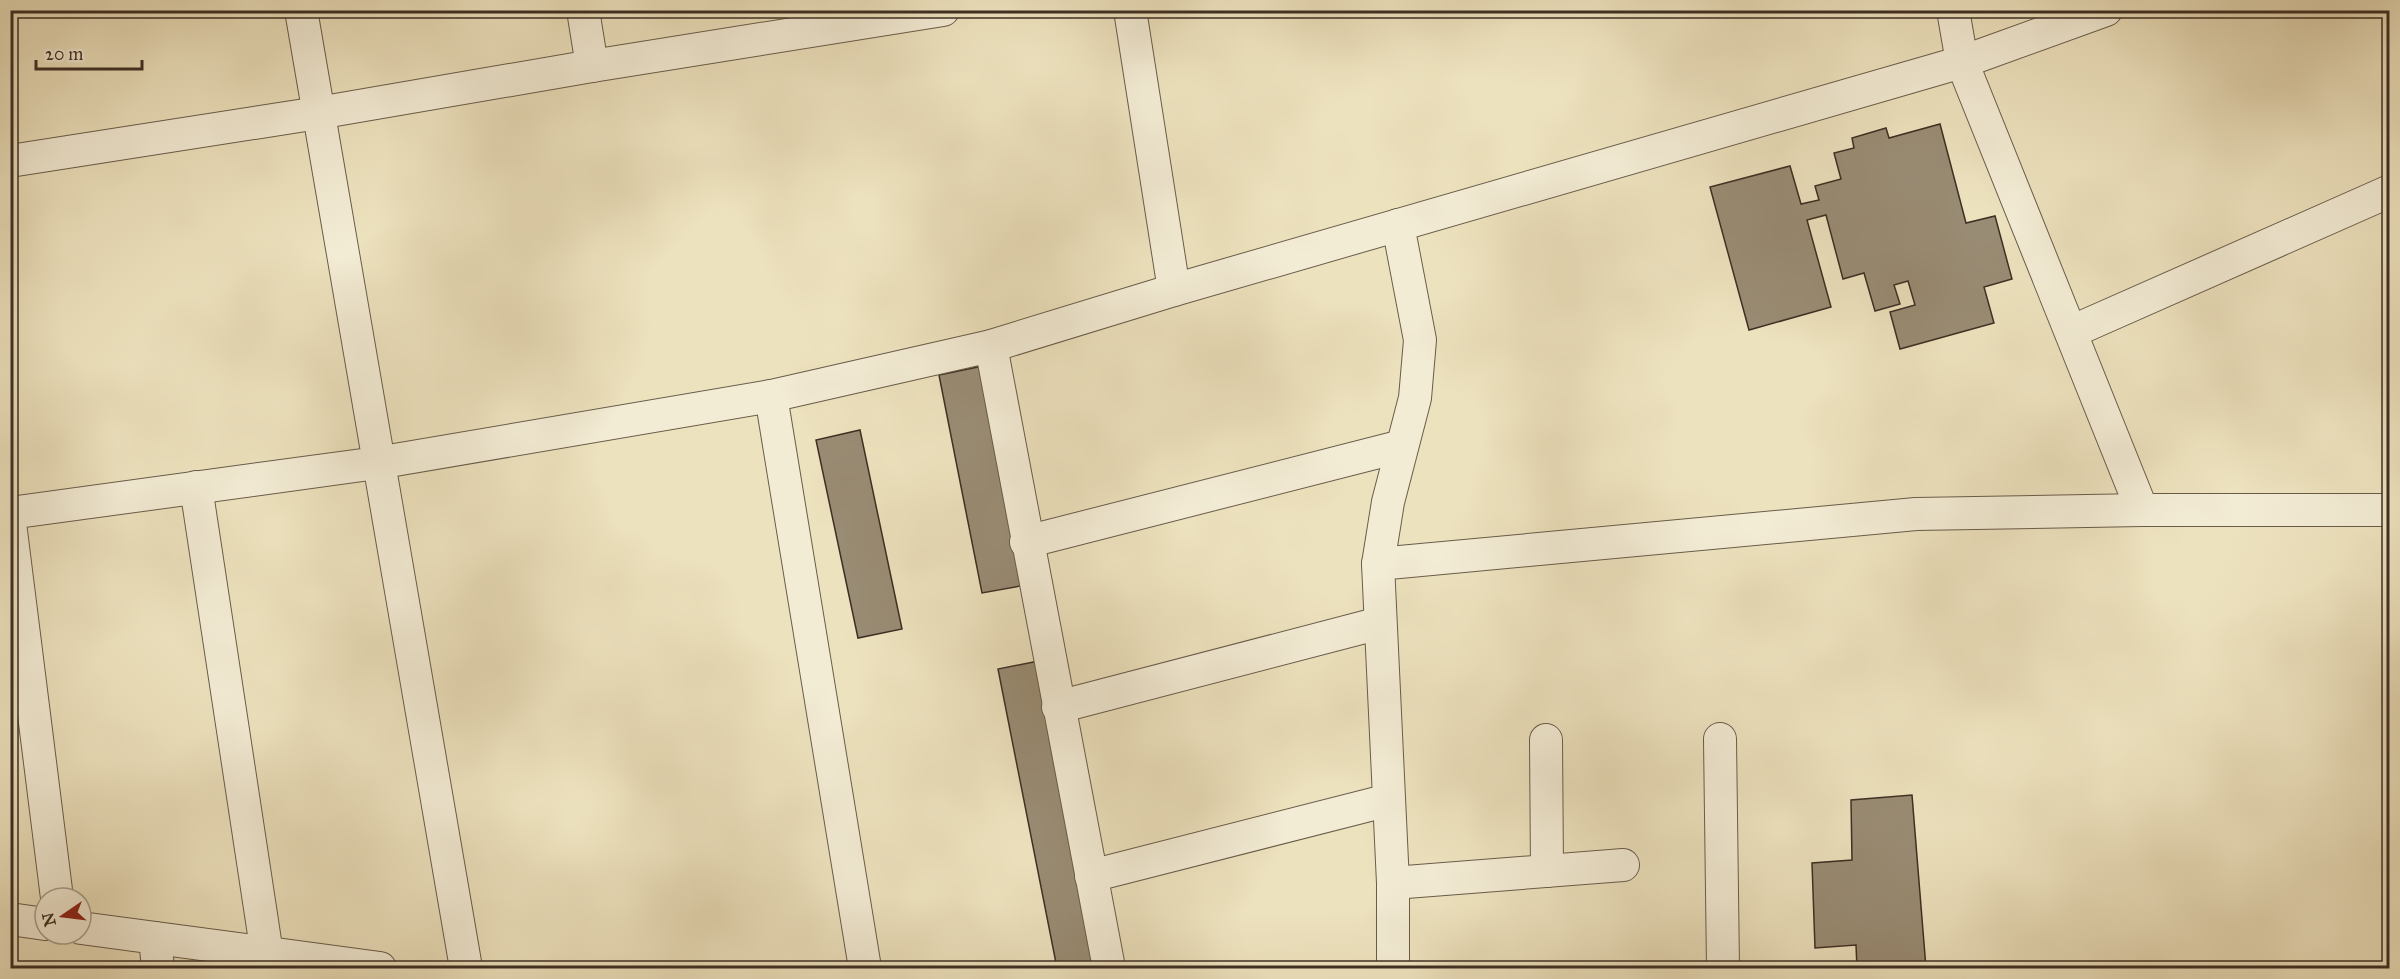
<svg xmlns="http://www.w3.org/2000/svg" width="2400" height="979" font-family="'IM FELL Great Primer',serif">
<style>
.building{fill:#998c74;stroke:#3d2f24;stroke-width:1.5}
.lines{fill:none;stroke-linecap:round;stroke-linejoin:round}
.street-casing{stroke:#695c4a;stroke-width:34}
.street{stroke:#f3ecd5;stroke-width:32}
</style>
<rect width="100%" height="100%" fill="#ede2be"/>
<filter id="stains"><feTurbulence type="fractalNoise" baseFrequency=".00333" numOctaves="4"/><feColorMatrix values="0 0 0 0 .2 0 0 0 0 .09 0 0 0 0 .02 0 0 0 .5 -.17"/></filter>
<radialGradient id="worn" r=".72"><stop offset=".6" stop-color="#630" stop-opacity="0"/><stop offset="1" stop-color="#630" stop-opacity=".3"/></radialGradient>
<g class="building">
<path d="M1940,124L1966,223L1995,216L2012,279L1984,287L1994,323L1900,349L1890,312L1915,305L1908,281L1894,285L1900,304L1875,311L1864,273L1843,279L1826,215L1807,220L1831,307L1749,330L1710,187L1790,166L1801,204L1819,200L1815,186L1841,179L1834,153L1854,148L1852,138L1886,128L1889,138Z"/>
<path d="M983,366L1026,585L982,593L939,375Z"/>
<path d="M860,430L902,629L858,638L816,440Z"/>
<path d="M1039,661L1098,960L1057,968L998,669Z"/>
<path d="M1912,795L1926,968H1857L1856,945L1815,948L1812,863L1852,860L1851,800Z"/>
</g>
<g class="lines">
<g class="street-casing">
<g id="street">
<path d="M301,10L466,968"/>
<path d="M583,10L592,66"/>
<path d="M1130,10L1174,290"/>
<path d="M1953,10L1962,62L2142,510"/>
<path d="M10,161L318,113L592,66L943,10"/>
<path d="M2071,332L2390,191"/>
<path d="M991,346L1109,968"/>
<path d="M771,396L865,968"/>
<path d="M196,487L267,954"/>
<path d="M10,513L377,463L771,396L991,346L1174,290L1962,62L2106,10"/>
<path d="M10,523L57,898"/>
<path d="M1026,542L1402,446"/>
<path d="M1378,564L1916,514L2142,510H2390"/>
<path d="M1058,707L1380,623"/>
<path d="M1720,739L1723,968"/>
<path d="M1546,740L1547,871"/>
<path d="M1091,876L1389,800"/>
<path d="M1393,883L1623,865"/>
<path d="M10,919L45,924"/>
<path d="M81,928L380,968"/>
<path d="M155,938L158,968"/>
<path d="M1393,968V883L1378,564L1388,502L1415,398L1420,340L1398,225"/>
</g>
</g>
<use href="#street" class="street"/>
</g>
<rect width="2400" height="979" fill="none" stroke="#ede2be" stroke-width="36"/>
<rect x="12" y="12" width="2376" height="955" fill="none" stroke="#3d2f24" stroke-width="3"/>
<rect x="18" y="18" width="2364" height="943" fill="none" stroke="#3d2f24" stroke-width="1.5"/>
<g transform="translate(63 916) rotate(256)"><circle r="28" fill="#f3ecd5" stroke="#aaa08e" stroke-width="1.5"/>
<path d="M0-4.5L10 22L0 15L-10 22Z" fill="#8f2418"/>
<text y="-9" font-size="16" font-weight="bold" text-anchor="middle" fill="#3d2f24">N</text>
</g>
<path d="M36 60v9h106v-9" fill="none" stroke="#3d2f24" stroke-width="3"/>
<text x="45" y="60" font-size="18" fill="#3d2f24" stroke="#f3ecd5" stroke-width="4.5" paint-order="stroke">20 m</text>
<rect width="100%" height="100%" filter="url(#stains)"/>
<rect width="100%" height="100%" fill="url(#worn)"/>
</svg>
